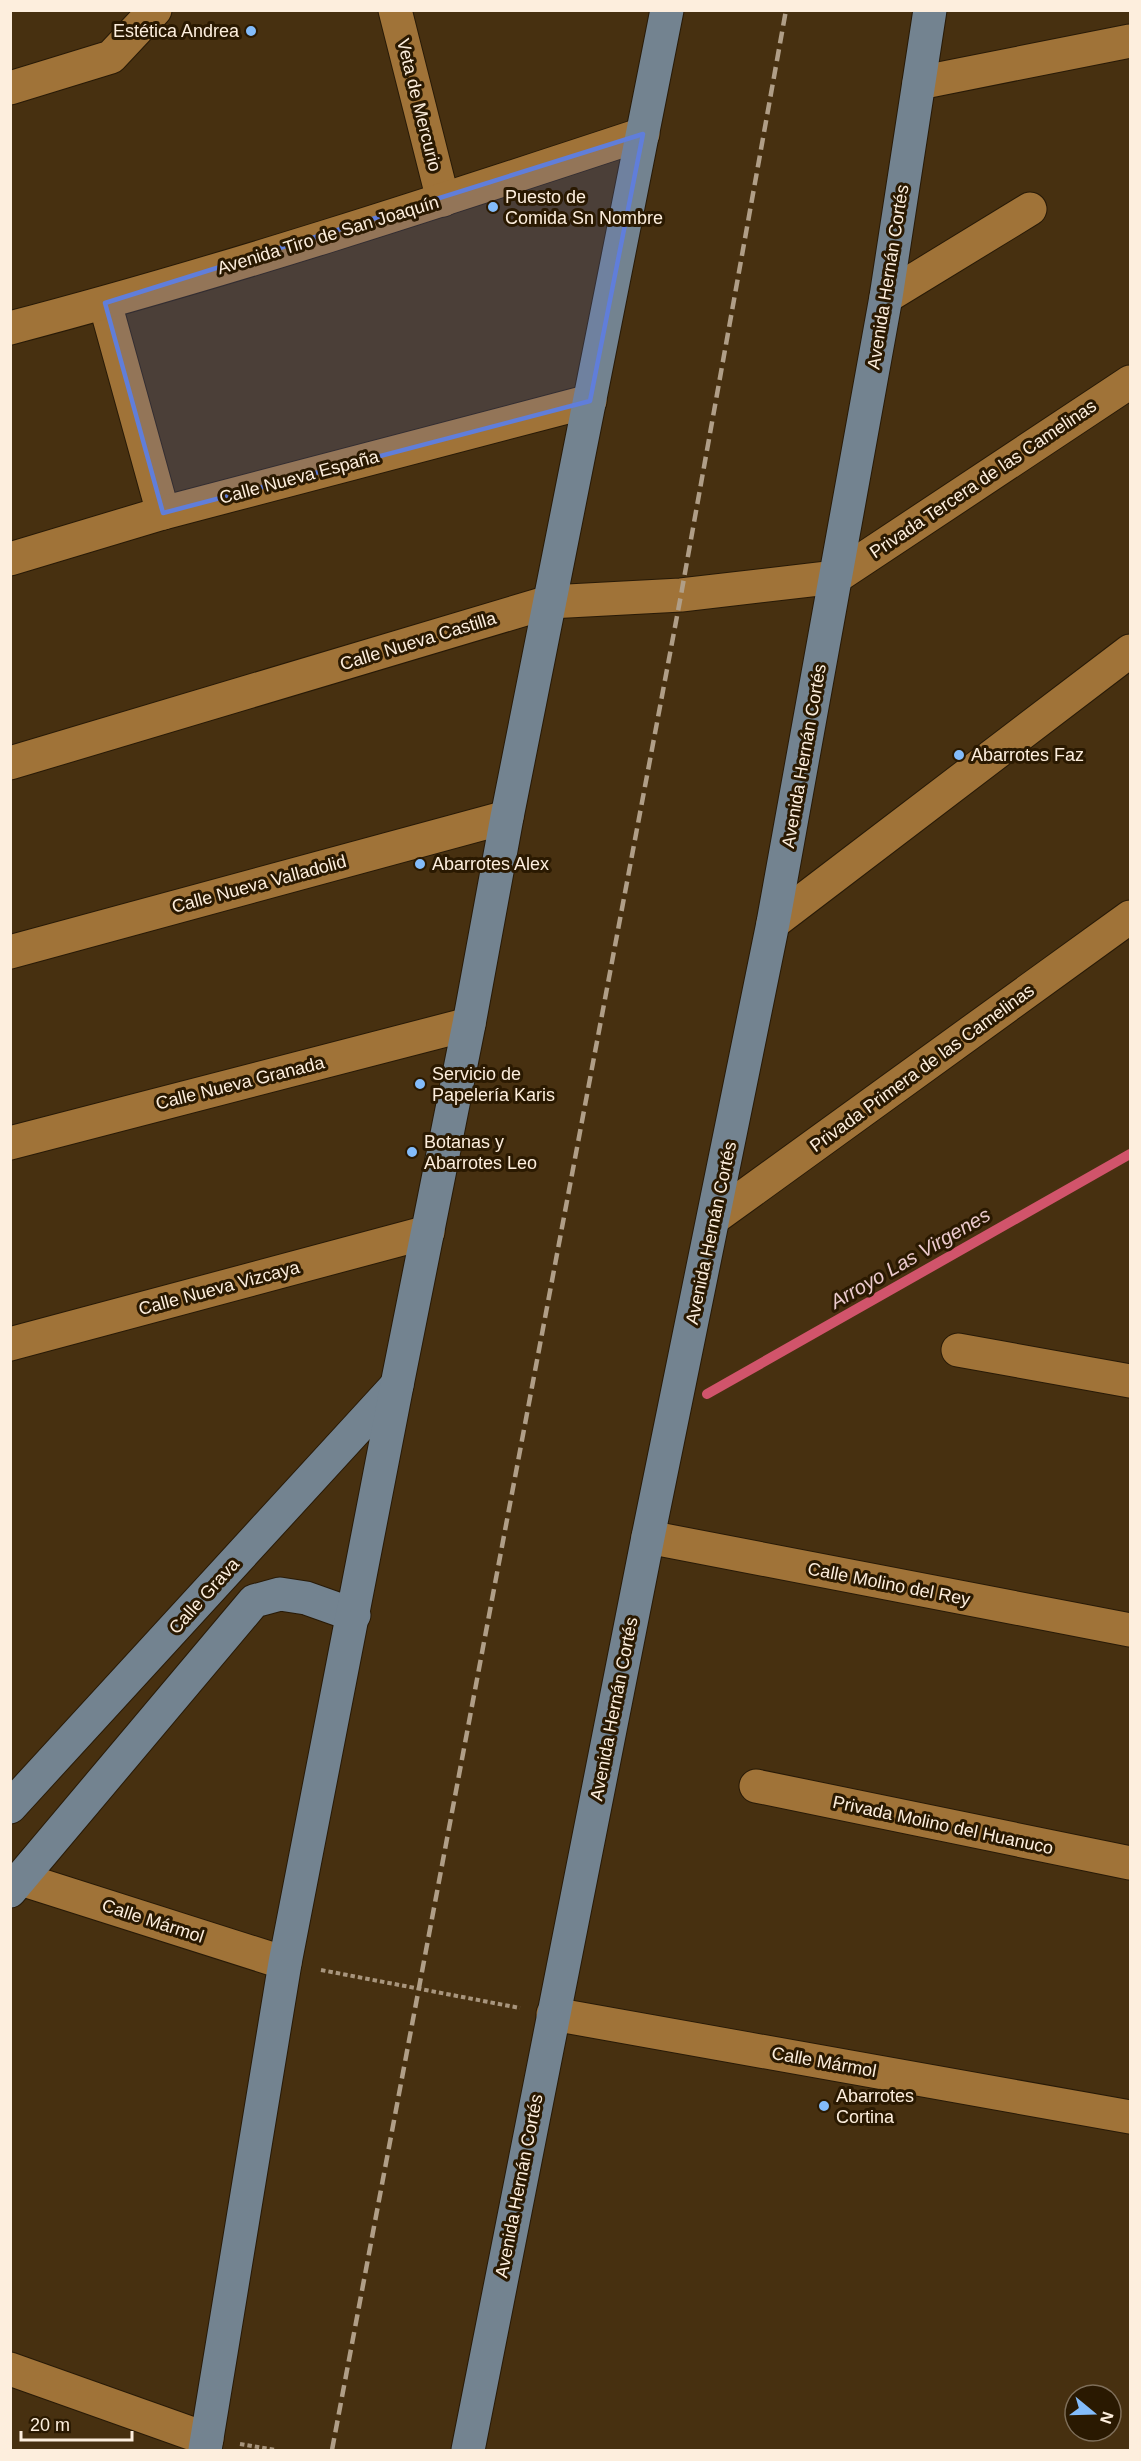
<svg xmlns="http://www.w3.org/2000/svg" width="1141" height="2461" font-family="Arial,sans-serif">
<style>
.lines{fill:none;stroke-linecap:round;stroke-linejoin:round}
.stream{stroke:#d1546b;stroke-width:10}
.minor-casing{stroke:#281a07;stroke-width:35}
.major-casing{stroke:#281a07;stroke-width:35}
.path{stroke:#a8957d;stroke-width:4;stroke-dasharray:4.5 3;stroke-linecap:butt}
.minor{stroke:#a07338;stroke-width:33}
.major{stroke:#738390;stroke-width:33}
.rail{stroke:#b09e87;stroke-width:4.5;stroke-dasharray:12 6;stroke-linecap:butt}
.marked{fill:#607eda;fill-opacity:0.2;stroke:#607eda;stroke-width:4.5;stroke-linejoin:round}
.poi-dot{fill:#83bcfb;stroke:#2a1901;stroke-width:2}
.labels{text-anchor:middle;stroke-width:6;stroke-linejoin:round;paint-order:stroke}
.poi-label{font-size:18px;fill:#fdeedd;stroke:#2a1901;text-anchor:start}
.street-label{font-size:18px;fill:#fdeedd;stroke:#2a1901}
.water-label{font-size:20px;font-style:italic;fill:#ebcacd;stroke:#2a1901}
</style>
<rect width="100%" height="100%" fill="#473010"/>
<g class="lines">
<path class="stream" d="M707,1394L1130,1154"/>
<g class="minor-casing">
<g id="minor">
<path d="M395,10L443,200"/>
<path d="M919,83L1130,41"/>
<path d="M10,88L111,57L155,10"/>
<path d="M886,297L1030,209"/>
<path d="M105,303L163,513"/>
<path d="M10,328C224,272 434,203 643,134"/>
<path d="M10,559L163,513L590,401"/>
<path d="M10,763L549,602L681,595L836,577L1130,382"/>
<path d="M773,923L1130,651"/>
<path d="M10,952L507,817"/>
<path d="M10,1143L469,1024"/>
<path d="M714,1218L1130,917"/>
<path d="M10,1344L428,1232"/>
<path d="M958,1350L1130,1381"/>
<path d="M648,1537L1130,1630"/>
<path d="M756,1786L1130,1863"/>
<path d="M21,1879L285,1963"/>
<path d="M553,2014L1130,2117"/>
<path d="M10,2369L207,2439"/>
</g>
</g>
<g class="major-casing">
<g id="major">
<path d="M10,1807L397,1385"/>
<path d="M10,1891L254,1601L280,1594L306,1598L354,1615"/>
<path d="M205,2450L285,1963L397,1385L469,1024L507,817L667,10"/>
<path d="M468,2450L648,1537L773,923L886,297L930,10"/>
</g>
</g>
<g class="path">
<path d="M321,1970L520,2008"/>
<path d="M240,2444L275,2450"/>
</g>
<use href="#minor" class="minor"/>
<use href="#major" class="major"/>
<path class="rail" d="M332,2450L681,595L786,10"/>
</g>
<path class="marked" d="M643,134L590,401L163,513L105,303Z"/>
<g class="poi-dot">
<circle cx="251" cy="31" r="6"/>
<circle cx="493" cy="207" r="6"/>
<circle cx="959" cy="755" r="6"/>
<circle cx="420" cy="864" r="6"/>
<circle cx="420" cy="1084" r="6"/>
<circle cx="412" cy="1152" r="6"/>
<circle cx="824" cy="2106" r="6"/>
</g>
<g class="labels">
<g class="poi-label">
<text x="239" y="37" text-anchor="end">Estética Andrea</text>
<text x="505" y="203">Puesto de<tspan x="505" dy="21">Comida Sn Nombre</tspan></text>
<text x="971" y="761">Abarrotes Faz</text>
<text x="432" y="870">Abarrotes Alex</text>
<text x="432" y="1080">Servicio de<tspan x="432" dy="21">Papelería Karis</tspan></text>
<text x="424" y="1148">Botanas y<tspan x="424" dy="21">Abarrotes Leo</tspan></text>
<text x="836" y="2102">Abarrotes<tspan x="836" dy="21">Cortina</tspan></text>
</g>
<g class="street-label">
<text transform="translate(419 105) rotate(76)" y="6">Veta de Mercurio</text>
<text transform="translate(328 235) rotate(-17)" y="6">Avenida Tiro de San Joaquín</text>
<text transform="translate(888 277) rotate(-81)" y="6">Avenida Hernán Cortés</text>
<text transform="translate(299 477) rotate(-15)" y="6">Calle Nueva España</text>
<text transform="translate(983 479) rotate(-34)" y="6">Privada Tercera de las Camelinas</text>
<text transform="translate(418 641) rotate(-17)" y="6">Calle Nueva Castilla</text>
<text transform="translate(804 756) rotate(-80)" y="6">Avenida Hernán Cortés</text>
<text transform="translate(259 884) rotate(-15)" y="6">Calle Nueva Valladolid</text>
<text transform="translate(922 1068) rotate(-36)" y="6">Privada Primera de las Camelinas</text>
<text transform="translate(240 1083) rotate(-14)" y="6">Calle Nueva Granada</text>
<text transform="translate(711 1233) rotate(-78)" y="6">Avenida Hernán Cortés</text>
<text transform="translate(219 1288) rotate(-15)" y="6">Calle Nueva Vizcaya</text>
<text transform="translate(889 1584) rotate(11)" y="6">Calle Molino del Rey</text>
<text transform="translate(204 1596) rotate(-48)" y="6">Calle Grava</text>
<text transform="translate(614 1709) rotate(-79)" y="6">Avenida Hernán Cortés</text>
<text transform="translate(943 1825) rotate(12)" y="6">Privada Molino del Huanuco</text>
<text transform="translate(153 1921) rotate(18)" y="6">Calle Mármol</text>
<text transform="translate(824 2062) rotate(10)" y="6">Calle Mármol</text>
<text transform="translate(519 2186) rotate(-79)" y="6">Avenida Hernán Cortés</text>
</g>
<g class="water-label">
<text transform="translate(910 1258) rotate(-30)" y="7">Arroyo Las Virgenes</text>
</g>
</g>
<rect width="1141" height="2461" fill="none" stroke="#fdeedd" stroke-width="24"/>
<g transform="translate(1093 2413) rotate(109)"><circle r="28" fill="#2a1901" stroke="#7e6e59" stroke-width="1.5"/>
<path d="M0-4.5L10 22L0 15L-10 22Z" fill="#83bcfb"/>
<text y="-9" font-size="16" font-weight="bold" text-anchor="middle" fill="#fdeedd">N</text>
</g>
<path d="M21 2431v9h111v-9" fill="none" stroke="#fdeedd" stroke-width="3"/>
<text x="30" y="2431" font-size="18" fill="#fdeedd" stroke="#2a1901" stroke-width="4.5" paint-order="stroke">20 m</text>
</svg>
